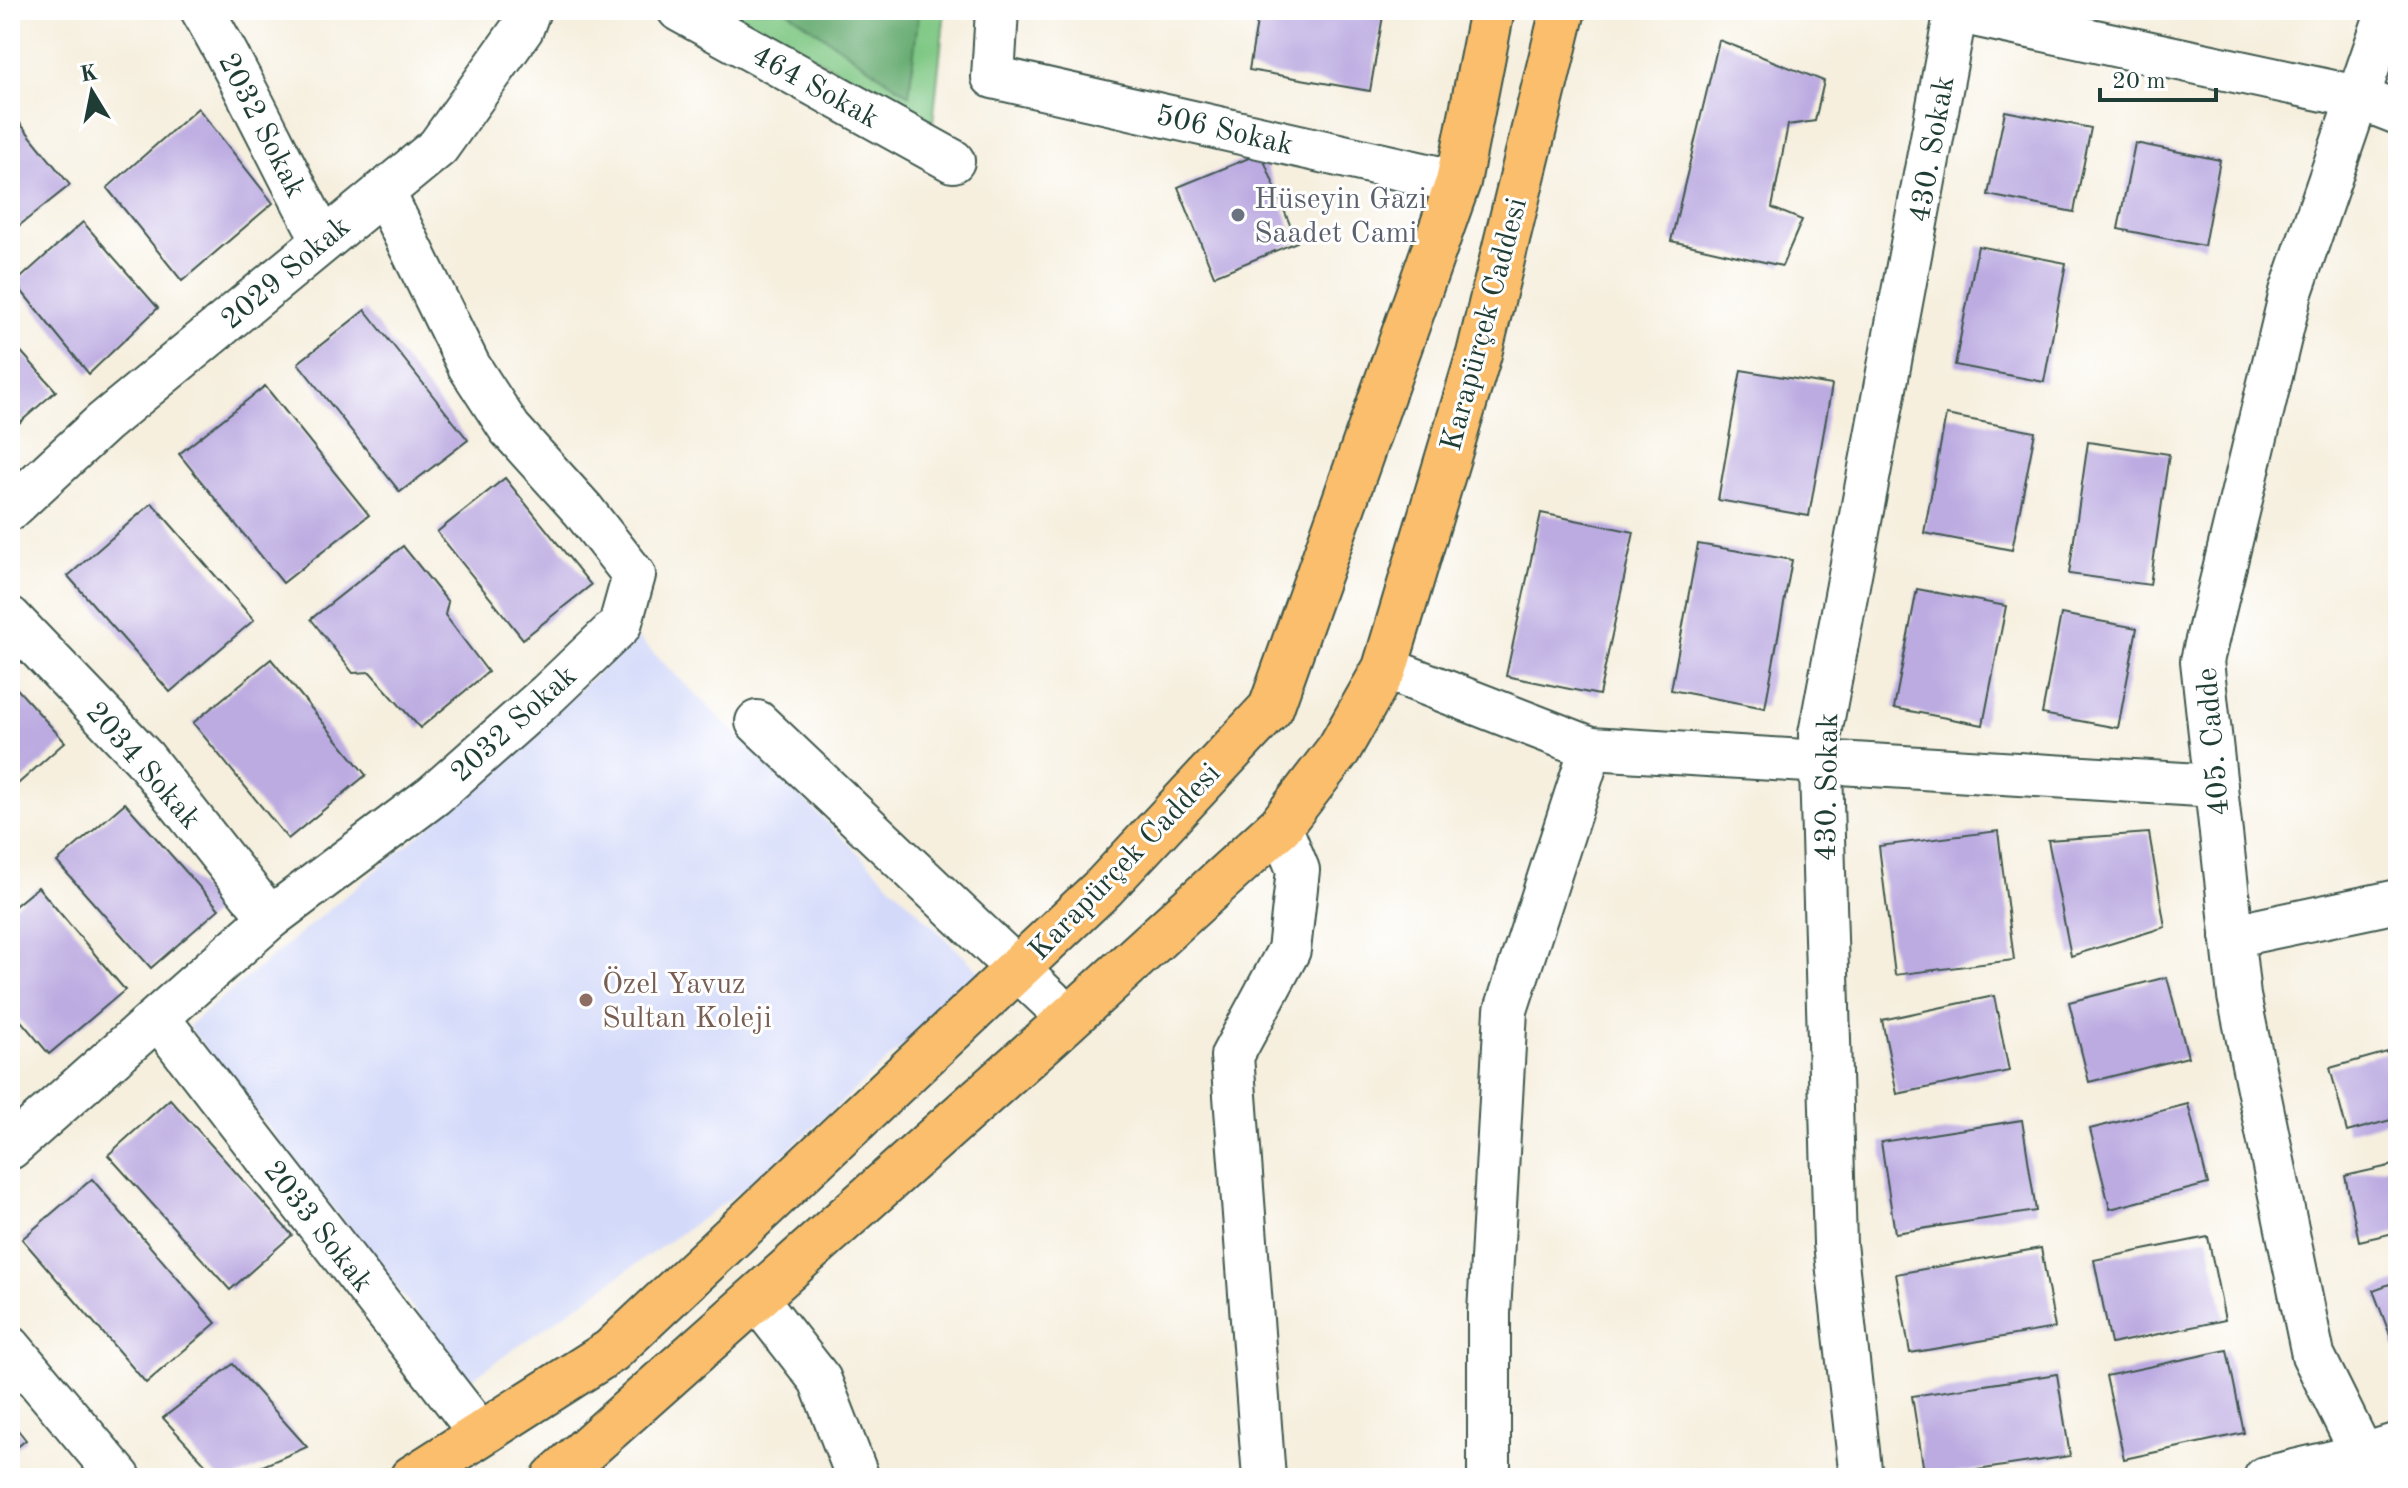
<svg xmlns="http://www.w3.org/2000/svg" width="2408" height="1488" font-family="'Old Standard TT',serif">
<style>
.built{fill:#d3d9f9}
.green{fill:#7fc884;stroke:#4f825c;stroke-width:2}
.forest{fill:#67ac72;stroke:#437453;stroke-width:2}
.building{fill:#bcabe1}
.lines{fill:none;stroke-linecap:round;stroke-linejoin:round}
.minor-casing{stroke:#3f584e;stroke-width:46}
.major-casing{stroke:#3f584e;stroke-width:48}
.minor{stroke:#fff;stroke-width:42}
.major{stroke:#fabe6d;stroke-width:44}
.worship-dot{fill:#6b7280;stroke:#fff;stroke-width:3}
.education-dot{fill:#8d6e63;stroke:#fff;stroke-width:3}
.labels{text-anchor:middle;stroke-width:6;stroke-linejoin:round;paint-order:stroke}
.street-label{font-size:30px;fill:#1f3d34;stroke:#fff}
.worship-label{font-size:30px;fill:#5b616d;stroke:#fff;text-anchor:start}
.education-label{font-size:30px;fill:#785e54;stroke:#fff;text-anchor:start}
</style>
<rect width="100%" height="100%" fill="#fff"/>
<filter id="ink" filterUnits="userSpaceOnUse"><feTurbulence type="fractalNoise" baseFrequency=".0125" numOctaves="2"/><feDisplacementMap in="SourceGraphic" scale="16" xChannelSelector="R" yChannelSelector="G"/><feConvolveMatrix kernelMatrix="1 2 1 2 8 2 1 2 1" color-interpolation-filters="sRGB"/></filter>
<filter id="wash" filterUnits="userSpaceOnUse"><feTurbulence type="fractalNoise" baseFrequency=".006" numOctaves="4" result="noise"/><feDisplacementMap in="SourceGraphic" scale="32" xChannelSelector="R" yChannelSelector="G"/><feGaussianBlur stdDeviation="1.8" result="paint"/><feColorMatrix in="noise" values="0 0 0 0 0 0 0 0 0 0 0 0 0 0 0 0 0 1.4 0 .05"/><feComposite in="paint" operator="in"/></filter>
<g filter="url(#wash)">
<rect width="100%" height="100%" fill="#f6efde"/>
<path class="built" d="M637,637L982,974L750,1185L470,1380L188,1026L436,821Z"/>
<path class="green" d="M728,10H945L933,123Z"/>
<path class="forest" d="M786,10H919L909,95Z"/>
<g id="blocks">
<g class="building">
<path d="M1259,10H1384L1370,91L1249,70Z"/>
<path d="M1719,40L1824,81L1815,121L1788,125L1772,208L1802,220L1782,266L1671,241Z"/>
<path d="M198,108L273,203L182,281L107,188Z"/>
<path d="M10,111L70,185L10,233Z"/>
<path d="M2005,111L2091,128L2074,212L1988,195Z"/>
<path d="M2135,143L2220,160L2204,246L2118,229Z"/>
<path d="M1261,153L1297,242L1214,276L1178,187Z"/>
<path d="M83,222L158,308L89,374L15,283Z"/>
<path d="M1978,246L2066,263L2044,382L1955,365Z"/>
<path d="M365,310L468,440L400,492L298,363Z"/>
<path d="M10,339L56,391L10,431Z"/>
<path d="M1741,370L1832,385L1809,516L1718,500Z"/>
<path d="M265,386L369,515L283,583L179,454Z"/>
<path d="M1946,415L2035,432L2012,550L1924,533Z"/>
<path d="M2088,442L2169,454L2150,585L2069,574Z"/>
<path d="M505,478L591,585L523,639L437,532Z"/>
<path d="M152,503L254,620L170,692L68,576Z"/>
<path d="M1541,513L1634,532L1599,695L1506,676Z"/>
<path d="M1698,544L1792,560L1765,708L1671,690Z"/>
<path d="M403,546L448,602L445,615L488,672L420,728L370,672L353,673L311,619Z"/>
<path d="M1917,589L2006,606L1983,725L1894,708Z"/>
<path d="M2061,614L2137,628L2118,728L2042,714Z"/>
<path d="M271,659L366,775L288,839L193,723Z"/>
<path d="M10,681L65,742L10,791Z"/>
<path d="M125,803L219,909L151,968L57,862Z"/>
<path d="M1998,831L2014,960L1895,975L1879,846Z"/>
<path d="M2149,833L2165,927L2071,956L2048,840Z"/>
<path d="M38,887L125,990L49,1054L10,1008V910Z"/>
<path d="M2167,977L2188,1057L2089,1082L2069,1002Z"/>
<path d="M1994,996L2009,1071L1897,1094L1882,1020Z"/>
<path d="M2398,1049V1118L2347,1132L2330,1068Z"/>
<path d="M170,1099L292,1235L230,1290L108,1155Z"/>
<path d="M2188,1104L2208,1184L2110,1209L2090,1129Z"/>
<path d="M2022,1120L2036,1211L1895,1233L1881,1142Z"/>
<path d="M2398,1164V1232L2359,1241L2345,1176Z"/>
<path d="M92,1179L216,1323L146,1383L22,1239Z"/>
<path d="M2208,1237L2225,1320L2111,1344L2094,1260Z"/>
<path d="M2041,1248L2055,1328L1910,1353L1896,1274Z"/>
<path d="M2398,1281V1356L2373,1290Z"/>
<path d="M2227,1350L2244,1433L2124,1459L2106,1376Z"/>
<path d="M233,1364L307,1447L235,1478H218L163,1418Z"/>
<path d="M2057,1374L2070,1456L1925,1478L1912,1396Z"/>
<path d="M10,1420L26,1440L10,1453Z"/>
</g>
</g>
</g>
<g filter="url(#ink)">
<use href="#blocks" fill-opacity="0" stroke="#3f584e" stroke-width="2"/>
<g class="lines">
<g class="minor-casing">
<g id="minor">
<path d="M202,10C246,85 282,164 323,240"/>
<path d="M679,10L953,161"/>
<path d="M997,10L993,77L1458,182"/>
<path d="M1950,10L2357,97L2398,113"/>
<path d="M10,509L103,423L438,147L522,29L529,10"/>
<path d="M10,618L144,758L270,918"/>
<path d="M1385,668L1591,748L2216,786"/>
<path d="M757,722L1069,1018"/>
<path d="M2232,936L2398,901"/>
<path d="M158,1018L480,1433"/>
<path d="M10,1148L270,918L434,795L548,694L620,625L634,575L583,510L510,429L469,366L383,191"/>
<path d="M756,1298L820,1380L858,1478"/>
<path d="M10,1347L120,1478"/>
<path d="M1264,1478L1232,1056L1289,950L1298,870L1280,826"/>
<path d="M1489,1478V1313L1506,1010L1591,748"/>
<path d="M1861,1478L1835,1244L1820,734L1956,10"/>
<path d="M2265,1478L2363,1455L2398,1444"/>
<path d="M2374,1478L2313,1355L2239,996L2202,661L2291,292L2388,10"/>
</g>
</g>
<g class="major-casing">
<g id="major">
<path d="M412,1478L611,1351L1104,887L1271,708L1458,182L1492,10"/>
<path d="M554,1478L1050,1036L1280,826L1339,749L1385,668L1479,354L1563,10"/>
</g>
</g>
<use href="#minor" class="minor"/>
<use href="#major" class="major"/>
</g>
</g>
<circle class="worship-dot" cx="1238" cy="215" r="8"/>
<circle class="education-dot" cx="586" cy="1000" r="8"/>
<g class="labels">
<g class="street-label">
<text transform="translate(816 86) rotate(29)" y="10">464 Sokak</text>
<text transform="translate(263 125) rotate(63)" y="10">2032 Sokak</text>
<text transform="translate(1225 129) rotate(13)" y="10">506 Sokak</text>
<text transform="translate(1931 149) rotate(-80)" y="10">430. Sokak</text>
<text transform="translate(285 272) rotate(-40)" y="10">2029 Sokak</text>
<text transform="translate(1483 324) rotate(-75)" y="10">Karapürçek Caddesi</text>
<text transform="translate(513 723) rotate(-42)" y="10">2032 Sokak</text>
<text transform="translate(2212 742) rotate(-95)" y="10">405. Cadde</text>
<text transform="translate(144 765) rotate(49)" y="10">2034 Sokak</text>
<text transform="translate(1826 787) rotate(-89)" y="10">430. Sokak</text>
<text transform="translate(1124 861) rotate(-46)" y="10">Karapürçek Caddesi</text>
<text transform="translate(319 1226) rotate(52)" y="10">2033 Sokak</text>
</g>
<g class="worship-label">
<text x="1254" y="208">Hüseyin Gazi<tspan x="1254" dy="34">Saadet Cami</tspan></text>
</g>
<g class="education-label">
<text x="602" y="993">Özel Yavuz<tspan x="602" dy="34">Sultan Koleji</tspan></text>
</g>
</g>
<rect width="2408" height="1488" fill="none" stroke="#fff" stroke-width="40"/>
<g transform="translate(92 92) rotate(350)" stroke="#ffffff" stroke-width="6" paint-order="stroke">
<path d="M0-6L14 30L0 20L-14 30Z" fill="#1f3d34"/>
<text y="-12" font-size="22" font-weight="bold" text-anchor="middle" fill="#1f3d34">K</text>
</g>
<path d="M2100 88v12h116v-12" fill="none" stroke="#1f3d34" stroke-width="4"/>
<text x="2112" y="88" font-size="24" fill="#1f3d34" stroke="#ffffff" stroke-width="6" paint-order="stroke">20 m</text>
</svg>
